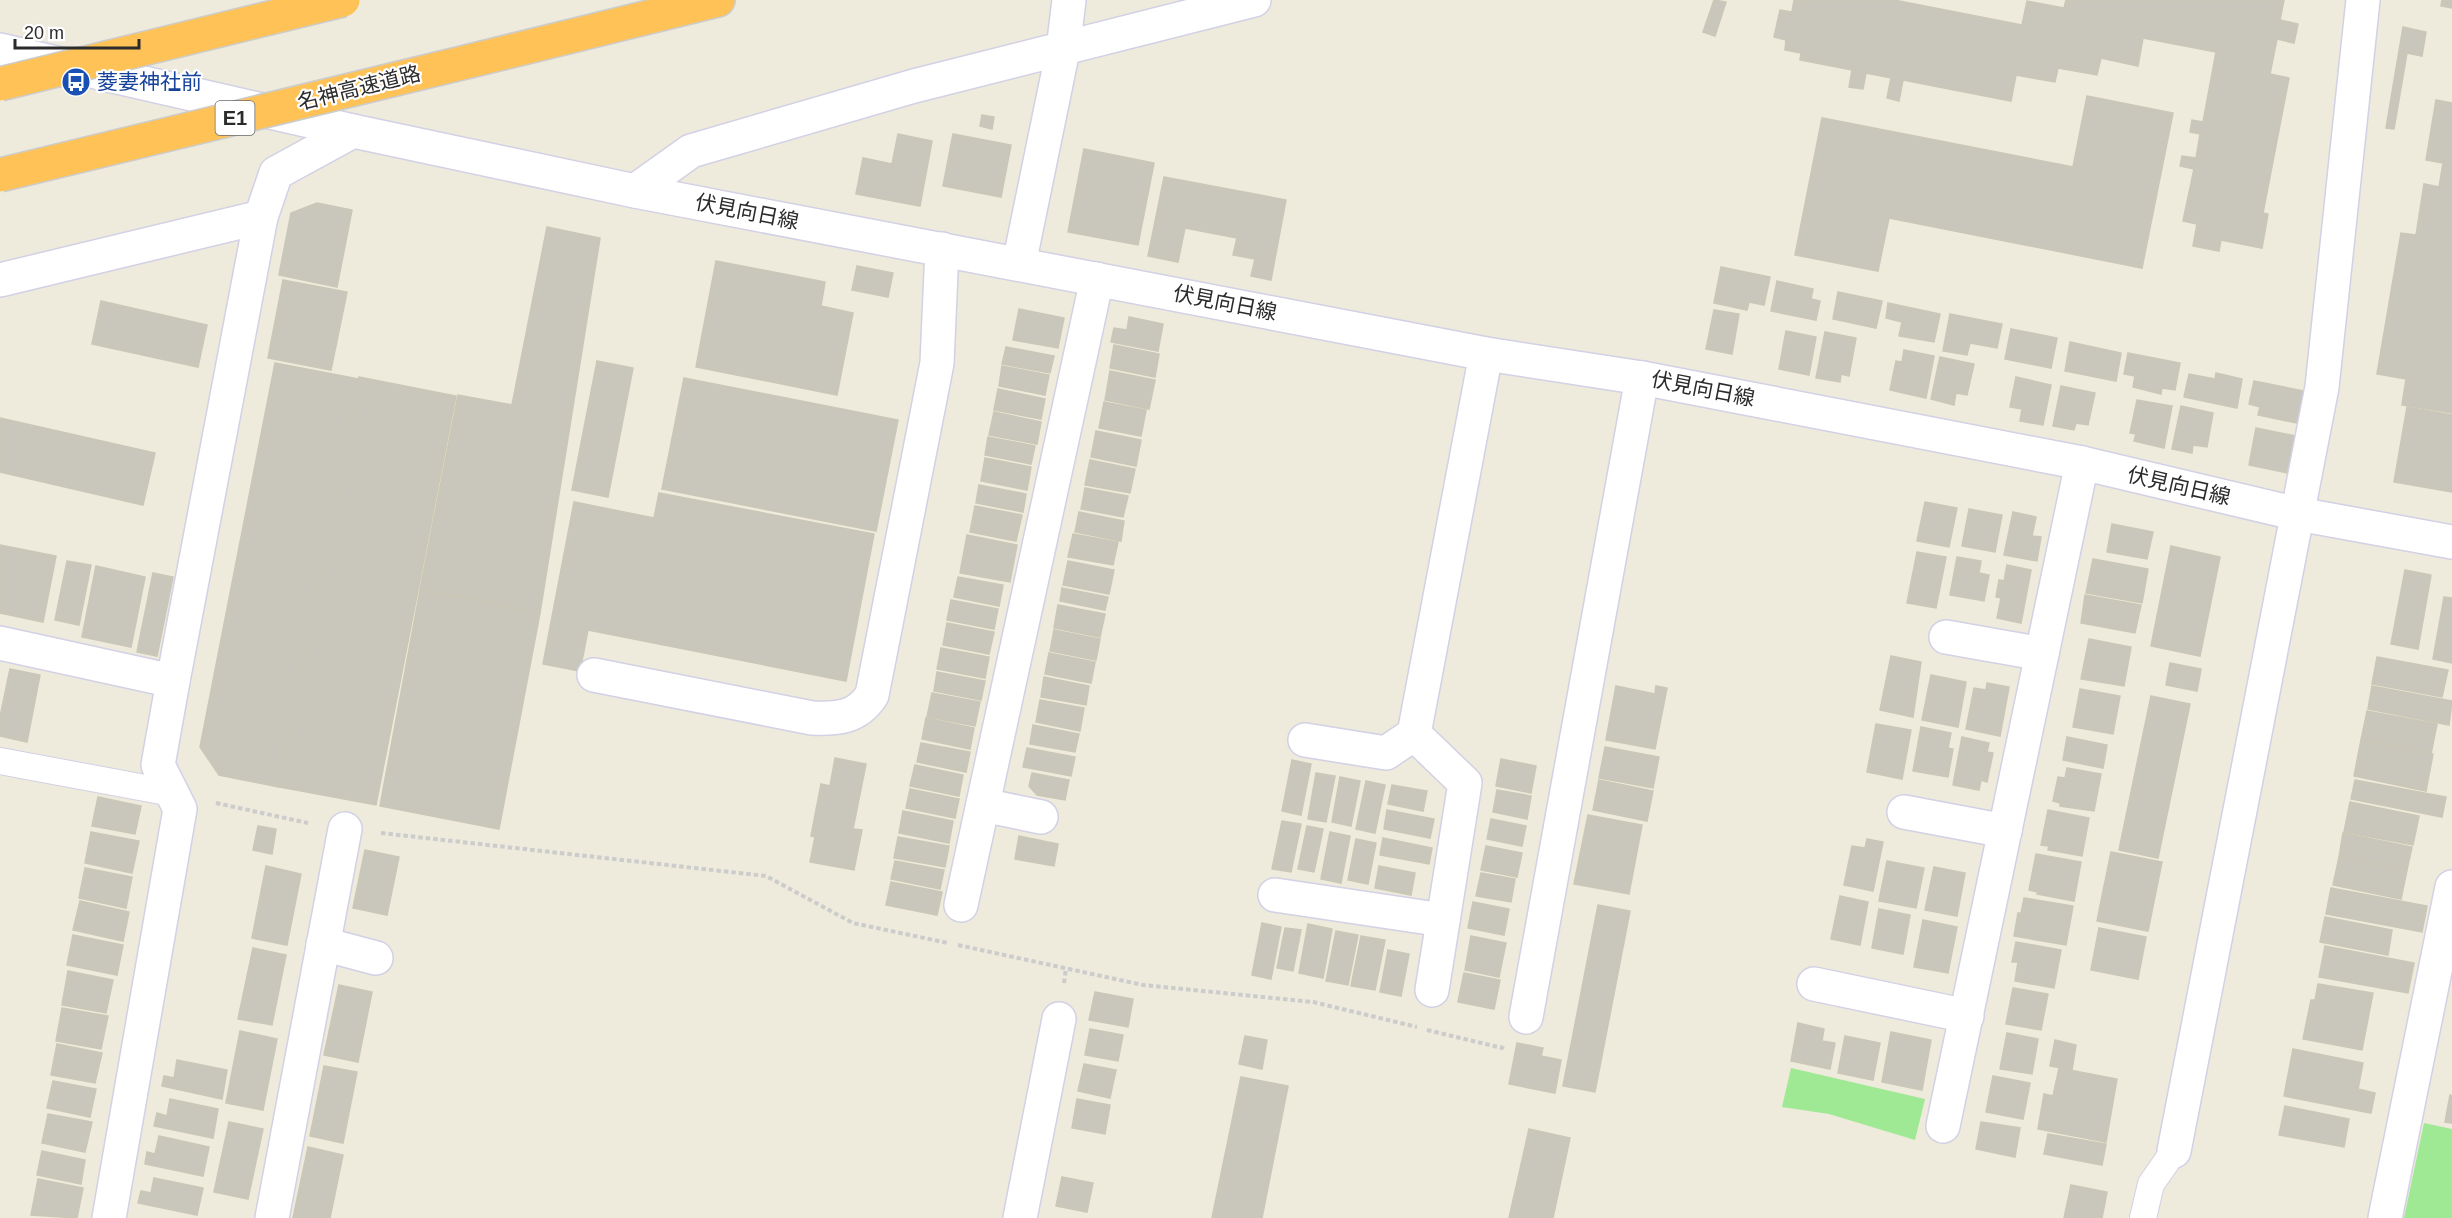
<svg xmlns="http://www.w3.org/2000/svg" width="2452" height="1218" font-family="Arial,'Noto Sans JP',sans-serif">
<style>
.green{fill:#a0e994}
.building{fill:#c9c7bb;stroke:#cac7b6;stroke-width:1.5}
.lines{fill:none;stroke-linecap:round;stroke-linejoin:round}
.service-casing{stroke:#d2d1e5;stroke-width:28}
.minor-casing{stroke:#d2d1e5;stroke-width:36}
.tertiary-casing{stroke:#d2d1e5;stroke-width:36}
.secondary-casing{stroke:#d2d1e5;stroke-width:36}
.motorway-casing{stroke:#ccc;stroke-width:36}
.path{stroke:#ccc;stroke-width:4;stroke-dasharray:4.5 3;stroke-linecap:butt}
.service{stroke:#fff;stroke-width:26}
.minor{stroke:#fff;stroke-width:33}
.tertiary{stroke:#fff;stroke-width:33}
.secondary{stroke:#fff;stroke-width:33}
.motorway{stroke:#ffc257;stroke-width:33}
.motorway-bridge-casing{stroke:#ccc;stroke-width:36;stroke-linecap:butt}
.motorway-bridge{stroke:#ffc257;stroke-width:33}
.labels{text-anchor:middle;stroke-width:4.5;stroke-linejoin:round;paint-order:stroke}
.shield{fill:#fff;stroke:#6b6b6b;stroke-width:1.5}
.shield-label{font-size:20px;font-weight:bold;fill:#2b2b2b}
.transit-label{font-size:21px;fill:#164399;stroke:#fff;text-anchor:start}
.street-label{font-size:21px;fill:#2b2b2b;stroke:#fff}
</style>
<rect width="100%" height="100%" fill="#eeeadc"/>
<g class="green">
<path d="M1791,1068L1925,1099L1915,1140L1829,1114L1782,1107Z"/>
<path d="M2424,1123L2452,1129V1218H2404Z"/>
</g>
<g class="building">
<path d="M1714,0L1726,2L1715,36L1703,32Z"/>
<path d="M1794,0H1894L2022,25L2027,1L2064,8L2066,0H2284L2280,20L2298,24L2294,43L2277,39L2270,74L2289,78L2263,213L2268,214L2262,248L2221,240L2219,251L2193,246L2197,224L2183,221L2194,169L2180,166L2182,156L2196,158L2200,134L2190,132L2192,120L2203,122L2216,52L2143,38L2138,66L2101,58L2097,75L2058,68L2055,82L2016,75L2011,101L1903,80L1899,101L1887,98L1891,78L1866,73L1863,89L1849,87L1852,70L1800,60L1801,53L1785,50L1786,40L1774,37L1780,10L1792,12Z"/>
<path d="M2442,0H2452V8L2441,6Z"/>
<path d="M2403,27L2426,32L2422,56L2407,53L2394,129L2386,128Z"/>
<path d="M2087,96L2173,113L2142,268L1889,218L1878,271L1795,255L1822,118L2073,167Z"/>
<path d="M2436,100L2452,103V413L2402,405L2406,379L2377,374L2401,233L2416,235L2424,184L2439,187L2443,163L2426,160Z"/>
<path d="M982,115L994,117L992,129L980,126Z"/>
<path d="M898,134L932,141L920,206L856,194L863,158L892,164Z"/>
<path d="M953,134L1011,145L1001,197L943,186Z"/>
<path d="M1084,149L1154,163L1138,245L1068,232Z"/>
<path d="M1164,177L1286,200L1271,280L1251,276L1255,259L1233,255L1237,238L1185,228L1178,262L1148,256Z"/>
<path d="M317,203L352,210L337,287L279,275L291,213Z"/>
<path d="M547,227L600,238L540,613L420,589L458,395L512,405Z"/>
<path d="M716,261L825,282L821,306L853,313L837,395L696,367Z"/>
<path d="M857,266L893,273L888,297L852,290Z"/>
<path d="M1721,267L1770,277L1764,305L1749,302L1747,310L1714,303Z"/>
<path d="M283,280L347,292L331,370L268,358Z"/>
<path d="M1777,281L1813,289L1811,299L1820,301L1816,320L1771,311Z"/>
<path d="M1838,292L1882,301L1876,328L1833,319Z"/>
<path d="M101,301L207,325L198,367L92,344Z"/>
<path d="M1888,303L1940,314L1934,342L1899,336L1902,322L1886,318Z"/>
<path d="M1019,309L1064,318L1058,348L1013,340Z"/>
<path d="M1714,310L1739,314L1732,354L1706,349Z"/>
<path d="M1950,314L2002,324L1997,348L1970,343L1967,355L1943,351Z"/>
<path d="M1129,317L1163,324L1158,351L1111,342L1114,328L1127,330Z"/>
<path d="M2011,329L2057,338L2051,368L2005,359Z"/>
<path d="M1786,331L1816,337L1809,375L1779,369Z"/>
<path d="M1825,332L1856,338L1849,376L1841,374L1840,382L1816,378Z"/>
<path d="M2070,342L2121,353L2116,381L2065,371Z"/>
<path d="M1114,345L1159,354L1155,377L1110,368Z"/>
<path d="M1006,347L1054,356L1050,373L1002,364Z"/>
<path d="M1904,350L1934,356L1926,398L1890,390L1896,361L1902,362Z"/>
<path d="M2128,353L2180,363L2175,390L2162,388L2161,394L2133,387L2135,376L2124,374Z"/>
<path d="M1940,357L1974,364L1967,395L1956,393L1954,405L1931,399Z"/>
<path d="M597,361L633,368L608,497L572,490Z"/>
<path d="M275,363L359,379L279,787L219,775L200,747Z"/>
<path d="M1002,366L1049,375L1045,395L999,386Z"/>
<path d="M1110,371L1155,380L1149,409L1105,400Z"/>
<path d="M2216,373L2242,379L2237,408L2184,397L2189,374L2215,379Z"/>
<path d="M359,377L456,396L376,805L279,787Z"/>
<path d="M2016,377L2051,385L2043,425L2020,421L2022,409L2010,407Z"/>
<path d="M684,378L898,420L876,531L662,489Z"/>
<path d="M2254,381L2309,392L2302,424L2258,415L2260,407L2249,404Z"/>
<path d="M2061,386L2095,393L2088,425L2076,423L2074,430L2053,426Z"/>
<path d="M998,389L1045,399L1041,419L994,410Z"/>
<path d="M2137,400L2172,406L2164,448L2134,441L2136,434L2130,433Z"/>
<path d="M1104,402L1146,410L1141,436L1099,428Z"/>
<path d="M2181,406L2213,413L2207,447L2193,445L2192,453L2172,449Z"/>
<path d="M2407,407L2452,415V492L2394,482Z"/>
<path d="M994,412L1041,422L1037,444L989,435Z"/>
<path d="M0,418L155,453L143,505L0,472Z"/>
<path d="M2256,428L2301,437L2293,474L2249,465Z"/>
<path d="M1096,431L1141,440L1136,466L1091,457Z"/>
<path d="M988,437L1035,446L1031,464L985,455Z"/>
<path d="M985,458L1031,467L1027,490L981,481Z"/>
<path d="M1090,460L1135,469L1130,493L1085,485Z"/>
<path d="M979,485L1026,494L1023,512L976,503Z"/>
<path d="M1085,488L1128,496L1123,517L1081,509Z"/>
<path d="M659,493L874,534L846,681L588,630L580,671L543,664L574,502L654,518Z"/>
<path d="M1925,502L1957,508L1949,547L1917,541Z"/>
<path d="M975,506L1022,515L1016,541L970,532Z"/>
<path d="M1969,509L2002,515L1995,552L1962,546Z"/>
<path d="M1079,512L1124,521L1121,541L1075,532Z"/>
<path d="M2013,512L2036,517L2032,536L2041,537L2037,561L2004,555Z"/>
<path d="M2112,524L2153,532L2147,559L2107,552Z"/>
<path d="M1073,534L1118,542L1113,565L1068,557Z"/>
<path d="M967,535L1017,545L1010,582L960,573Z"/>
<path d="M0,545L56,556L43,622L0,613Z"/>
<path d="M2171,546L2220,557L2200,656L2151,646Z"/>
<path d="M1917,552L1946,557L1936,608L1907,603Z"/>
<path d="M1957,557L1981,561L1979,573L1989,575L1984,601L1950,595Z"/>
<path d="M2093,559L2148,569L2142,603L2086,593Z"/>
<path d="M67,561L91,565L79,625L55,620Z"/>
<path d="M1068,561L1114,570L1109,594L1063,585Z"/>
<path d="M2007,565L2031,570L2021,623L1997,618L2001,598L1996,597L1999,580L2004,581Z"/>
<path d="M96,566L145,577L131,647L82,637Z"/>
<path d="M2405,570L2431,575L2418,649L2391,644Z"/>
<path d="M153,573L173,577L157,656L137,652Z"/>
<path d="M958,577L1003,585L999,606L954,597Z"/>
<path d="M1062,588L1108,597L1105,610L1060,601Z"/>
<path d="M420,590L540,613L499,829L380,806Z"/>
<path d="M2085,595L2141,605L2135,633L2081,623Z"/>
<path d="M2444,597L2452,598V663L2433,659Z"/>
<path d="M951,600L998,609L994,629L947,620Z"/>
<path d="M1058,605L1105,614L1100,637L1054,628Z"/>
<path d="M947,623L994,632L989,654L943,645Z"/>
<path d="M1054,630L1100,639L1096,660L1050,651Z"/>
<path d="M2089,639L2131,647L2124,686L2081,679Z"/>
<path d="M941,648L989,657L985,678L937,669Z"/>
<path d="M1049,653L1095,662L1091,683L1045,674Z"/>
<path d="M1891,656L1921,662L1913,717L1880,710Z"/>
<path d="M2377,657L2448,670L2442,697L2372,684Z"/>
<path d="M2170,663L2201,669L2197,691L2166,685Z"/>
<path d="M10,669L40,675L27,742L0,736V717Z"/>
<path d="M937,672L985,681L981,700L934,691Z"/>
<path d="M1931,675L1966,682L1958,727L1922,720Z"/>
<path d="M1044,677L1089,686L1086,705L1041,697Z"/>
<path d="M1987,683L2009,687L2000,736L1966,729L1974,688L1986,690Z"/>
<path d="M1616,686L1655,694L1656,686L1667,688L1655,749L1606,740Z"/>
<path d="M2372,686L2452,701L2449,725L2368,709Z"/>
<path d="M2080,689L2120,696L2113,734L2073,727Z"/>
<path d="M932,693L980,702L975,726L927,717Z"/>
<path d="M2151,696L2190,704L2158,858L2119,850Z"/>
<path d="M1040,700L1084,708L1080,731L1036,722Z"/>
<path d="M2367,711L2437,724L2431,754L2361,740Z"/>
<path d="M926,718L974,728L970,749L922,739Z"/>
<path d="M1876,724L1911,730L1902,779L1867,772Z"/>
<path d="M1033,725L1079,734L1075,752L1030,744Z"/>
<path d="M1921,727L1951,733L1948,748L1953,749L1948,777L1913,771Z"/>
<path d="M1962,737L1989,743L1987,752L1993,753L1987,782L1981,780L1979,790L1953,785Z"/>
<path d="M2067,737L2107,745L2103,768L2063,760Z"/>
<path d="M2361,740L2433,754L2426,791L2354,776Z"/>
<path d="M921,743L970,752L966,772L917,762Z"/>
<path d="M1605,747L1659,757L1653,788L1599,778Z"/>
<path d="M1027,748L1075,757L1071,776L1023,767Z"/>
<path d="M835,758L866,764L853,829L862,830L854,870L810,862L815,837L811,836L821,784L830,786Z"/>
<path d="M1501,759L1536,766L1531,793L1496,786Z"/>
<path d="M1292,760L1311,764L1301,815L1282,811Z"/>
<path d="M915,765L963,775L959,796L910,786Z"/>
<path d="M2067,768L2101,774L2094,811L2060,806V803L2053,801L2058,777L2065,778Z"/>
<path d="M1032,773L1069,780L1065,800L1037,795L1029,786Z"/>
<path d="M1316,773L1335,776L1326,822L1308,819Z"/>
<path d="M1340,777L1360,781L1351,826L1332,822Z"/>
<path d="M1599,780L1653,791L1647,821L1593,810Z"/>
<path d="M2355,780L2446,797L2442,817L2351,799Z"/>
<path d="M1366,781L1385,785L1375,833L1356,829Z"/>
<path d="M1392,785L1427,791L1423,811L1388,804Z"/>
<path d="M910,789L959,799L955,818L906,808Z"/>
<path d="M1497,790L1531,796L1527,819L1493,812Z"/>
<path d="M98,797L141,806L135,834L92,826Z"/>
<path d="M2350,802L2419,816L2413,845L2344,832Z"/>
<path d="M1387,810L1434,819L1430,838L1384,829Z"/>
<path d="M2048,810L2089,818L2082,856L2048,850L2049,846L2041,845Z"/>
<path d="M903,811L953,821L949,843L899,833Z"/>
<path d="M1588,815L1642,825L1629,894L1574,884Z"/>
<path d="M1491,819L1526,826L1522,846L1487,839Z"/>
<path d="M1282,821L1301,824L1291,872L1272,869Z"/>
<path d="M258,826L276,829L272,854L253,850Z"/>
<path d="M1307,826L1323,829L1314,872L1298,869Z"/>
<path d="M91,832L139,841L132,873L85,863Z"/>
<path d="M1330,832L1350,836L1341,883L1321,879Z"/>
<path d="M2343,833L2412,847L2407,870L2339,857Z"/>
<path d="M1019,836L1058,844L1054,866L1015,859Z"/>
<path d="M898,837L949,846L945,867L894,858Z"/>
<path d="M1383,838L1432,848L1429,864L1380,855Z"/>
<path d="M1356,839L1376,843L1368,884L1348,880Z"/>
<path d="M1867,839L1883,842L1873,891L1844,885L1852,846L1865,848Z"/>
<path d="M1486,846L1522,853L1517,877L1481,870Z"/>
<path d="M365,850L399,857L387,915L353,908Z"/>
<path d="M2111,852L2162,862L2148,931L2097,921Z"/>
<path d="M2036,854L2081,862L2074,901L2037,894L2038,892L2029,890Z"/>
<path d="M2339,857L2407,870L2401,899L2333,885Z"/>
<path d="M895,861L944,870L940,889L891,879Z"/>
<path d="M1887,861L1924,868L1916,908L1879,901Z"/>
<path d="M266,866L301,874L287,945L252,938Z"/>
<path d="M1379,866L1415,873L1411,895L1375,888Z"/>
<path d="M1934,867L1965,873L1957,916L1925,910Z"/>
<path d="M85,868L132,877L126,908L79,898Z"/>
<path d="M1481,873L1515,879L1511,902L1476,896Z"/>
<path d="M891,882L942,892L937,915L886,905Z"/>
<path d="M2331,888L2427,906L2422,932L2326,914Z"/>
<path d="M1840,896L1868,902L1860,945L1831,939Z"/>
<path d="M2024,898L2073,906L2066,945L2014,936L2018,913H2021Z"/>
<path d="M80,901L129,912L123,941L73,930Z"/>
<path d="M1473,902L1509,909L1504,935L1468,928Z"/>
<path d="M1598,905L1630,911L1595,1092L1563,1086Z"/>
<path d="M1879,909L1910,915L1903,954L1872,948Z"/>
<path d="M2325,917L2392,930L2388,955L2320,942Z"/>
<path d="M1923,920L1957,927L1948,973L1914,967Z"/>
<path d="M1262,923L1281,927L1271,979L1252,975Z"/>
<path d="M1308,924L1332,929L1323,978L1299,973Z"/>
<path d="M1285,928L1301,930L1293,971L1277,968Z"/>
<path d="M2099,928L2146,937L2138,979L2091,970Z"/>
<path d="M1336,931L1358,935L1348,985L1326,981Z"/>
<path d="M73,935L123,945L117,975L67,965Z"/>
<path d="M1361,936L1385,940L1375,990L1351,986Z"/>
<path d="M1471,936L1506,943L1499,977L1465,970Z"/>
<path d="M2016,942L2061,950L2054,988L2015,981L2018,962H2012Z"/>
<path d="M2325,946L2414,963L2408,993L2319,977Z"/>
<path d="M253,948L286,955L272,1025L238,1019Z"/>
<path d="M1388,950L1409,954L1401,996L1380,992Z"/>
<path d="M68,971L113,980L106,1013L62,1005Z"/>
<path d="M1464,973L1500,980L1494,1009L1458,1002Z"/>
<path d="M2318,984L2373,993L2362,1050L2303,1039L2311,1000H2315Z"/>
<path d="M339,985L372,992L358,1062L324,1055Z"/>
<path d="M2013,988L2048,994L2041,1030L2006,1024Z"/>
<path d="M1095,992L1133,999L1128,1027L1089,1020Z"/>
<path d="M62,1008L108,1016L101,1049L56,1041Z"/>
<path d="M1798,1023L1824,1029L1822,1041L1835,1043L1830,1069L1791,1061Z"/>
<path d="M1090,1029L1123,1035L1118,1061L1085,1055Z"/>
<path d="M240,1031L277,1039L263,1110L226,1103Z"/>
<path d="M1891,1032L1931,1040L1922,1090L1882,1082Z"/>
<path d="M2007,1033L2038,1039L2032,1074L2000,1069Z"/>
<path d="M1245,1036L1267,1040L1262,1069L1239,1064Z"/>
<path d="M1845,1036L1880,1043L1873,1080L1838,1073Z"/>
<path d="M2055,1040L2076,1045L2072,1070L2050,1066Z"/>
<path d="M1517,1043L1543,1048L1541,1056L1561,1060L1555,1093L1509,1084Z"/>
<path d="M57,1044L102,1053L95,1083L51,1075Z"/>
<path d="M2293,1049L2363,1063L2358,1089L2375,1093L2371,1113L2284,1096Z"/>
<path d="M177,1060L227,1070L222,1099L162,1086L164,1076L174,1078Z"/>
<path d="M1084,1064L1116,1070L1110,1098L1078,1091Z"/>
<path d="M324,1066L357,1072L343,1143L310,1136Z"/>
<path d="M2059,1068L2117,1079L2106,1142L2038,1129L2044,1094L2053,1096Z"/>
<path d="M1993,1076L2030,1083L2023,1119L1986,1112Z"/>
<path d="M1241,1077L1288,1086L1262,1218H1212Z"/>
<path d="M53,1081L96,1089L90,1117L47,1108Z"/>
<path d="M2450,1095L2452,1096V1123L2445,1122Z"/>
<path d="M170,1099L218,1109L213,1138L154,1126L157,1113L167,1116Z"/>
<path d="M1077,1099L1110,1105L1105,1134L1072,1128Z"/>
<path d="M2285,1106L2349,1119L2344,1147L2279,1135Z"/>
<path d="M48,1114L92,1122L85,1152L42,1143Z"/>
<path d="M229,1122L263,1129L248,1199L214,1192Z"/>
<path d="M1981,1122L2020,1128L2015,1157L1976,1149Z"/>
<path d="M1529,1129L1570,1138L1553,1218H1509Z"/>
<path d="M2048,1134L2106,1144L2102,1165L2044,1154Z"/>
<path d="M159,1136L209,1147L203,1176L145,1164L147,1152L155,1154Z"/>
<path d="M308,1147L343,1155L330,1218H293Z"/>
<path d="M42,1151L85,1160L81,1184L37,1175Z"/>
<path d="M1062,1177L1093,1183L1087,1212L1056,1206Z"/>
<path d="M154,1178L203,1188L197,1215L138,1203L141,1191L151,1193Z"/>
<path d="M38,1179L83,1188L77,1218L31,1215Z"/>
<path d="M2071,1185L2107,1192L2102,1218H2064Z"/>
</g>
<g class="lines">
<g class="service-casing">
<g id="service">
<path d="M0,761L172,793"/>
<path d="M2143,1218L2151,1184L2174,1151"/>
</g>
</g>
<g class="minor-casing">
<g id="minor">
<path d="M1019,264L1063,50L1069,0"/>
<path d="M0,280L261,217"/>
<path d="M1946,637L2042,654"/>
<path d="M0,643L173,681L261,217L276,173L353,131"/>
<path d="M594,675L812,718C838,719 857,718 872,695L937,363L942,249"/>
<path d="M1305,740L1386,753L1414,734"/>
<path d="M983,805L1041,817"/>
<path d="M1904,812L2005,831"/>
<path d="M1275,895L1443,920"/>
<path d="M961,905L1097,279"/>
<path d="M323,944L376,958"/>
<path d="M1814,984L1967,1016"/>
<path d="M1432,990L1465,783L1414,734L1486,354"/>
<path d="M1526,1017L1642,378"/>
<path d="M1943,1126L2082,463"/>
<path d="M2174,1151L2322,387L2363,0"/>
<path d="M109,1218L180,809L158,765L173,681"/>
<path d="M272,1218L345,829"/>
<path d="M1020,1218L1059,1019"/>
<path d="M2385,1218L2452,887"/>
</g>
</g>
<g class="tertiary-casing">
<path id="tertiary" d="M635,191L691,151L914,86L1254,0"/>
</g>
<g class="secondary-casing">
<path id="secondary" d="M0,50L353,131L635,191L1486,354L1642,378L2082,463L2298,514L2452,542"/>
</g>
<g class="motorway-casing">
<path id="motorway" d="M470,61L718,0"/>
</g>
<g class="path">
<path d="M216,803L308,823"/>
<path d="M381,833L766,876L853,923L948,943"/>
<path d="M958,945L1143,985L1313,1002L1417,1027"/>
<path d="M1064,983L1066,968"/>
<path d="M1427,1030L1502,1048L1503,1046"/>
</g>
<use href="#service" class="service"/>
<use href="#minor" class="minor"/>
<use href="#tertiary" class="tertiary"/>
<use href="#secondary" class="secondary"/>
<use href="#motorway" class="motorway"/>
<g class="motorway-bridge-casing">
<g id="motorway-bridge">
<path d="M0,84L343,0"/>
<path d="M0,175L470,61"/>
</g>
</g>
<use href="#motorway-bridge" class="motorway-bridge"/>
</g>
<defs>
<g id="bus-disc" transform="scale(1.5)"><circle r="9.5" fill="#1a4fb4" stroke="#fff"/><path d="M-5-6H5V4H4V6H2V4H-2V6H-4V4H-5ZM-3.5-4V0h7V-4ZM-3.5 1.2v1.5H-2V1.2ZM2 1.2v1.5H3.5V1.2Z" fill="#fff"/></g>
</defs>
<g fill-rule="evenodd">
<use href="#bus-disc" x="76" y="82"/>
</g>
<g class="labels">
<rect class="shield" x="215.5" y="101" width="39" height="34" rx="4.5"/>
<g class="shield-label">
<text x="235" y="125">E1</text>
</g>
<g class="transit-label">
<text x="97" y="89">菱妻神社前</text>
</g>
<g class="street-label">
<text transform="translate(359 88) rotate(-14)" y="7">名神高速道路</text>
<text transform="translate(747 212) rotate(11)" y="7">伏見向日線</text>
<text transform="translate(1225 303) rotate(11)" y="7">伏見向日線</text>
<text transform="translate(1703 389) rotate(11)" y="7">伏見向日線</text>
<text transform="translate(2179 486) rotate(13)" y="7">伏見向日線</text>
</g>
</g>
<path d="M15 39v9h124v-9" fill="none" stroke="#2b2b2b" stroke-width="3"/>
<text x="24" y="39" font-size="18" fill="#2b2b2b" stroke="#ffffff" stroke-width="4.5" paint-order="stroke">20 m</text>
</svg>
